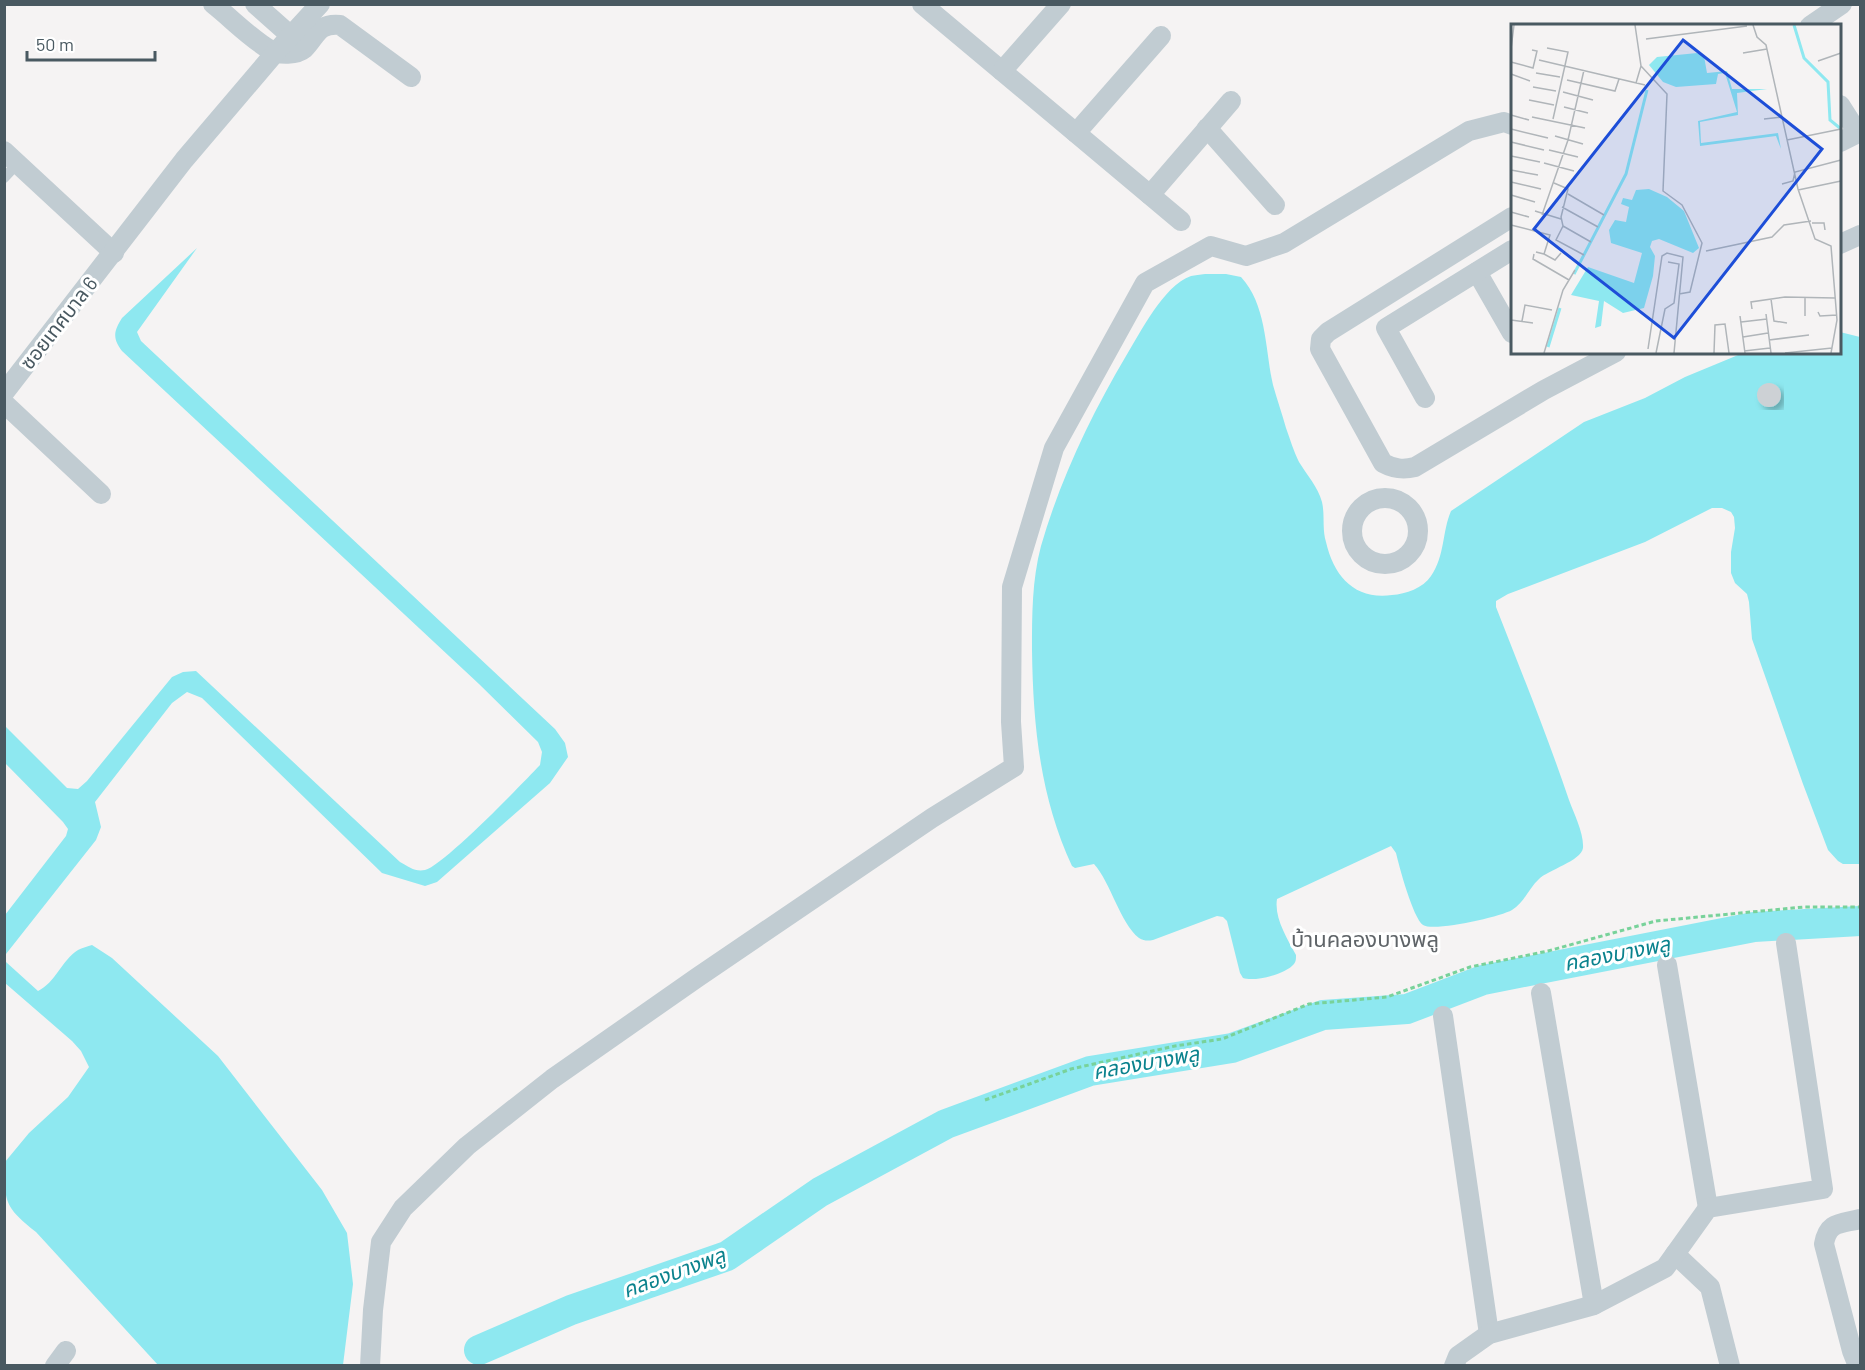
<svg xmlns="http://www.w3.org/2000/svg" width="1865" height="1370" font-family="Barlow,'Noto Sans Thai',sans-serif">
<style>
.water{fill:#8ee8f0}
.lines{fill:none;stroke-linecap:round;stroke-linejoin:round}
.river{stroke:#8ee8f0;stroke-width:30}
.building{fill:#cdd1d5;filter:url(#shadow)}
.path{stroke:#78d29a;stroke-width:3;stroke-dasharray:4.5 3;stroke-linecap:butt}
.lane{stroke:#c1ccd2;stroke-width:10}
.street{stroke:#c1ccd2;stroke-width:20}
.labels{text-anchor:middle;stroke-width:6;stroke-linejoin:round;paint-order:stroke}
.street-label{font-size:20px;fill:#495961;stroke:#fff}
.water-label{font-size:21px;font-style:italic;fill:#0a828d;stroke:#fff}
.quarter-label{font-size:22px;fill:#5f6468;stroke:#fff}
.inset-river{fill:none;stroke:#8ee8f0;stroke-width:3}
.inset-road{fill:none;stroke:#b0b5b9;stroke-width:1.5}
.view{fill:#1d4ed8;fill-opacity:0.15;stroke:#1d4ed8;stroke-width:3}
.inset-edge{fill:none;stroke:#495961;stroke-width:3}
</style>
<defs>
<filter id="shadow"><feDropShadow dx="4.5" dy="4.5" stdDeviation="3" flood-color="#0004"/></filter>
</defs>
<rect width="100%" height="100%" fill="#f5f3f3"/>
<g class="water">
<path d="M197,248L137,332L141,341L555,729L565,743L568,757L550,783L437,882L425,886L382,873L202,698L187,692L172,703L95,802L101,827L96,840L6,954V962L38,991C55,983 62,960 78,950C82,948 88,946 92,945L112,958L218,1056L322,1190L347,1233L353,1284L343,1365H158L36,1232C4,1207 4,1201 5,1162L29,1133L68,1097L89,1067L81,1051L72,1041L5,983V915L66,836L68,829L63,822L5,763V726L67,788L78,789L87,781L172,677L183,672L196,671L400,862C409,867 415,872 425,870C444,865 522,784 540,765L542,752L538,742L479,684L122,351C112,338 114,331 122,318Z"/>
<path d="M1205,274H1226L1241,277C1267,305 1265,350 1273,385C1277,399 1282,414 1286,428C1290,439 1294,452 1299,462C1307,475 1318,487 1322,502C1325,515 1322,529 1326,542C1334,577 1355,600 1392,595C1406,594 1423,588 1431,576C1445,556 1442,532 1451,511L1584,422L1645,398L1685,377L1743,353L1840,352V332L1860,337V864H1843L1838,861L1828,850L1803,784L1752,639L1749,602L1747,594L1735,583L1731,573V552L1735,528L1734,517L1731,512L1722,508H1712L1645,542L1508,594L1496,601V607C1521,671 1547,735 1569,800C1574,814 1584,833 1583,848C1581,861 1548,870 1539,879C1529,888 1524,903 1512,910C1500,917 1434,932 1423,925C1413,918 1399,866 1396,853L1391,846L1277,899C1274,918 1287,938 1296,955C1296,959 1296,961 1294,964C1286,974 1255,982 1243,978L1240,973L1227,921L1223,917L1217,916L1153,940C1148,941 1144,941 1139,938C1120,923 1111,883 1094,864L1075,868L1072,866C1040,797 1033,725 1032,650C1032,615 1032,580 1041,546C1060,480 1091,415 1126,356C1141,332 1163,286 1191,276C1195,275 1200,275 1205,274Z"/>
</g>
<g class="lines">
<path class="river" d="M479,1350L571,1310L727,1256L820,1192L946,1124L1090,1071L1232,1048L1323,1015L1407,1009L1483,980L1754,927L1860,921"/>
</g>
<circle class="building" cx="1769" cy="395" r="12"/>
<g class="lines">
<path class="path" d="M985,1100L1071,1069L1175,1046L1222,1039L1309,1004L1387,997L1470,967L1548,951L1656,921L1804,907H1860"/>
<path class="lane" d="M4,178L18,163"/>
<g class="street">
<path d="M213,4C232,19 252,40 272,51C279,55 297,55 304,49C317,36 317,23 340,25L411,77"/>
<path d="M255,4L291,36"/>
<path d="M922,4L1181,221"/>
<path d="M1810,26L1842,4"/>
<path d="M1002,71L1061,4"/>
<path d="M1840,105L1858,133"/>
<path d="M1207,128L1275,205"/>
<path d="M1076,133L1161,36"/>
<path d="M1840,142L1860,132"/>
<path d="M4,151L114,253"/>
<path d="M1150,195L1231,101"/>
<path d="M1512,217L1328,332L1321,339L1320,349L1383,463C1394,469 1403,470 1415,467L1544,390L1616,352"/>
<path d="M1840,244L1860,235"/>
<path d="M1477,272L1512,333"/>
<path d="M4,393L184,160L275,53L320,4"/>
<path d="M1425,398L1386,328L1512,250"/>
<path d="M4,403L101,494"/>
<circle cx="1385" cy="531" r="33"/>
<path d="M1667,965L1708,1208"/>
<path d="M1541,993L1594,1305"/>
<path d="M1443,1016L1489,1334"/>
<path d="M1675,1254L1710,1287L1730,1366"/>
<path d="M55,1366L66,1351"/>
<path d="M370,1366L373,1310L381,1242L403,1208L467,1146L552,1079L698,977L932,818L1014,767L1011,722L1012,587L1054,448L1145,283L1211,246L1246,256L1284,243L1469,131L1504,122L1512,125"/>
<path d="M1454,1366L1458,1356L1489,1334L1594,1305L1665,1268L1708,1208L1823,1189L1786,943"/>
<path d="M1858,1366L1852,1351L1824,1244C1828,1221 1841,1224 1860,1219"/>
</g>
</g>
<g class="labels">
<g class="street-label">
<text transform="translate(59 323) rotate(-52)" y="7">ซอยเทศบาล 6</text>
</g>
<g class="water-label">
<text transform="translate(1617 954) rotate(-11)" y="7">คลองบางพลู</text>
<text transform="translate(1146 1063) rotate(-10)" y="7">คลองบางพลู</text>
<text transform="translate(674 1273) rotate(-20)" y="7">คลองบางพลู</text>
</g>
<g class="quarter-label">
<text x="1365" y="947">บ้านคลองบางพลู</text>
</g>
</g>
<g transform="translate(1511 24)">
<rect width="330" height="330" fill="#f5f3f3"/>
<path d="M186,29L193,32L196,49L216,47L221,65H256L226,69L227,91L189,98L190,119L267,109L270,125L265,112L189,122L187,97L226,88L214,49L207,50L205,60L165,63L152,58L138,41L146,33ZM138,165L156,173L173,187L188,224L182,229L148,215L141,217L139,223L144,232L142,252L133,284L112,289L93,277L90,302L84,304L88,277L60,271L77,243L123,259L131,229L100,219L98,206L104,196L115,198L118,183L110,180L112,174L121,176L125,166Z" fill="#8ee8f0"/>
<path class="inset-river" d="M283,1L293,34L317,58L319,96L330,105M63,250L115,150L136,66M37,323L49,284"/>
<path class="inset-road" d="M124,1L130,42L125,59M242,1L246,13L255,21L287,165L304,215L320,222L326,296L320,329M135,15L236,2M36,24L57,28L42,95M0,25L3,1M232,29L256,25M28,36L134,61M307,37L330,29M0,38L22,44L26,27L21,26M130,42L156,70L152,167L171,181L191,219L179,268L168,270M25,49L49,53M0,50L19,57M56,56L104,67L108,55M22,63L45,67M52,68L82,76M18,76L43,81M53,83L77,89M0,91L18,96M21,93L74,104M253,95L271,93M0,105L37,114M44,112L72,120M276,116L330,105M0,118L33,126M38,126L67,133M0,132L29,138M33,139L63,147M0,146L27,151M0,158L30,165M43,159L57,165L50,193L52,202L45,216L73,231M271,160L282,157L284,148L330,136M287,166L330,157M57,170L93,191M0,171L24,178M51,183L87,203M24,187L50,195M0,188L18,193M31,191L57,116L73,46M301,199H313L314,206M0,201L39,211L33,230L25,228M52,202L80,218M195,227L261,213L273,201L300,197M23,230L22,235L58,256M33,230L44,236L50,229M260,275L263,297L276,299M241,285L240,278L274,273L324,274M307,288L309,292L326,291M255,290L260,329M229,292L234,329M294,292V273M0,296L22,299M11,297L14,281L41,286M230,298L256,295M232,313L257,309M258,316L298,311M137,325L151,232L156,229L172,233L163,329M233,327L259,324M33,329L52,266L64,246M145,329L154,285L163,279L168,240L157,238M203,329L204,301L214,300L218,329M274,329L321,324"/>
<path class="view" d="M172,16L311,125L163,314L23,205Z"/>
<rect width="330" height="330" class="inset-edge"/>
</g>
<rect width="1865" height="1370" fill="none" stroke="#495961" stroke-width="12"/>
<path d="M27 51v9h128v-9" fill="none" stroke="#495961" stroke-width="3"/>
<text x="36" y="51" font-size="18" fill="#495961" stroke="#ffffff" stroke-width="4.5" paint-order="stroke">50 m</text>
</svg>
